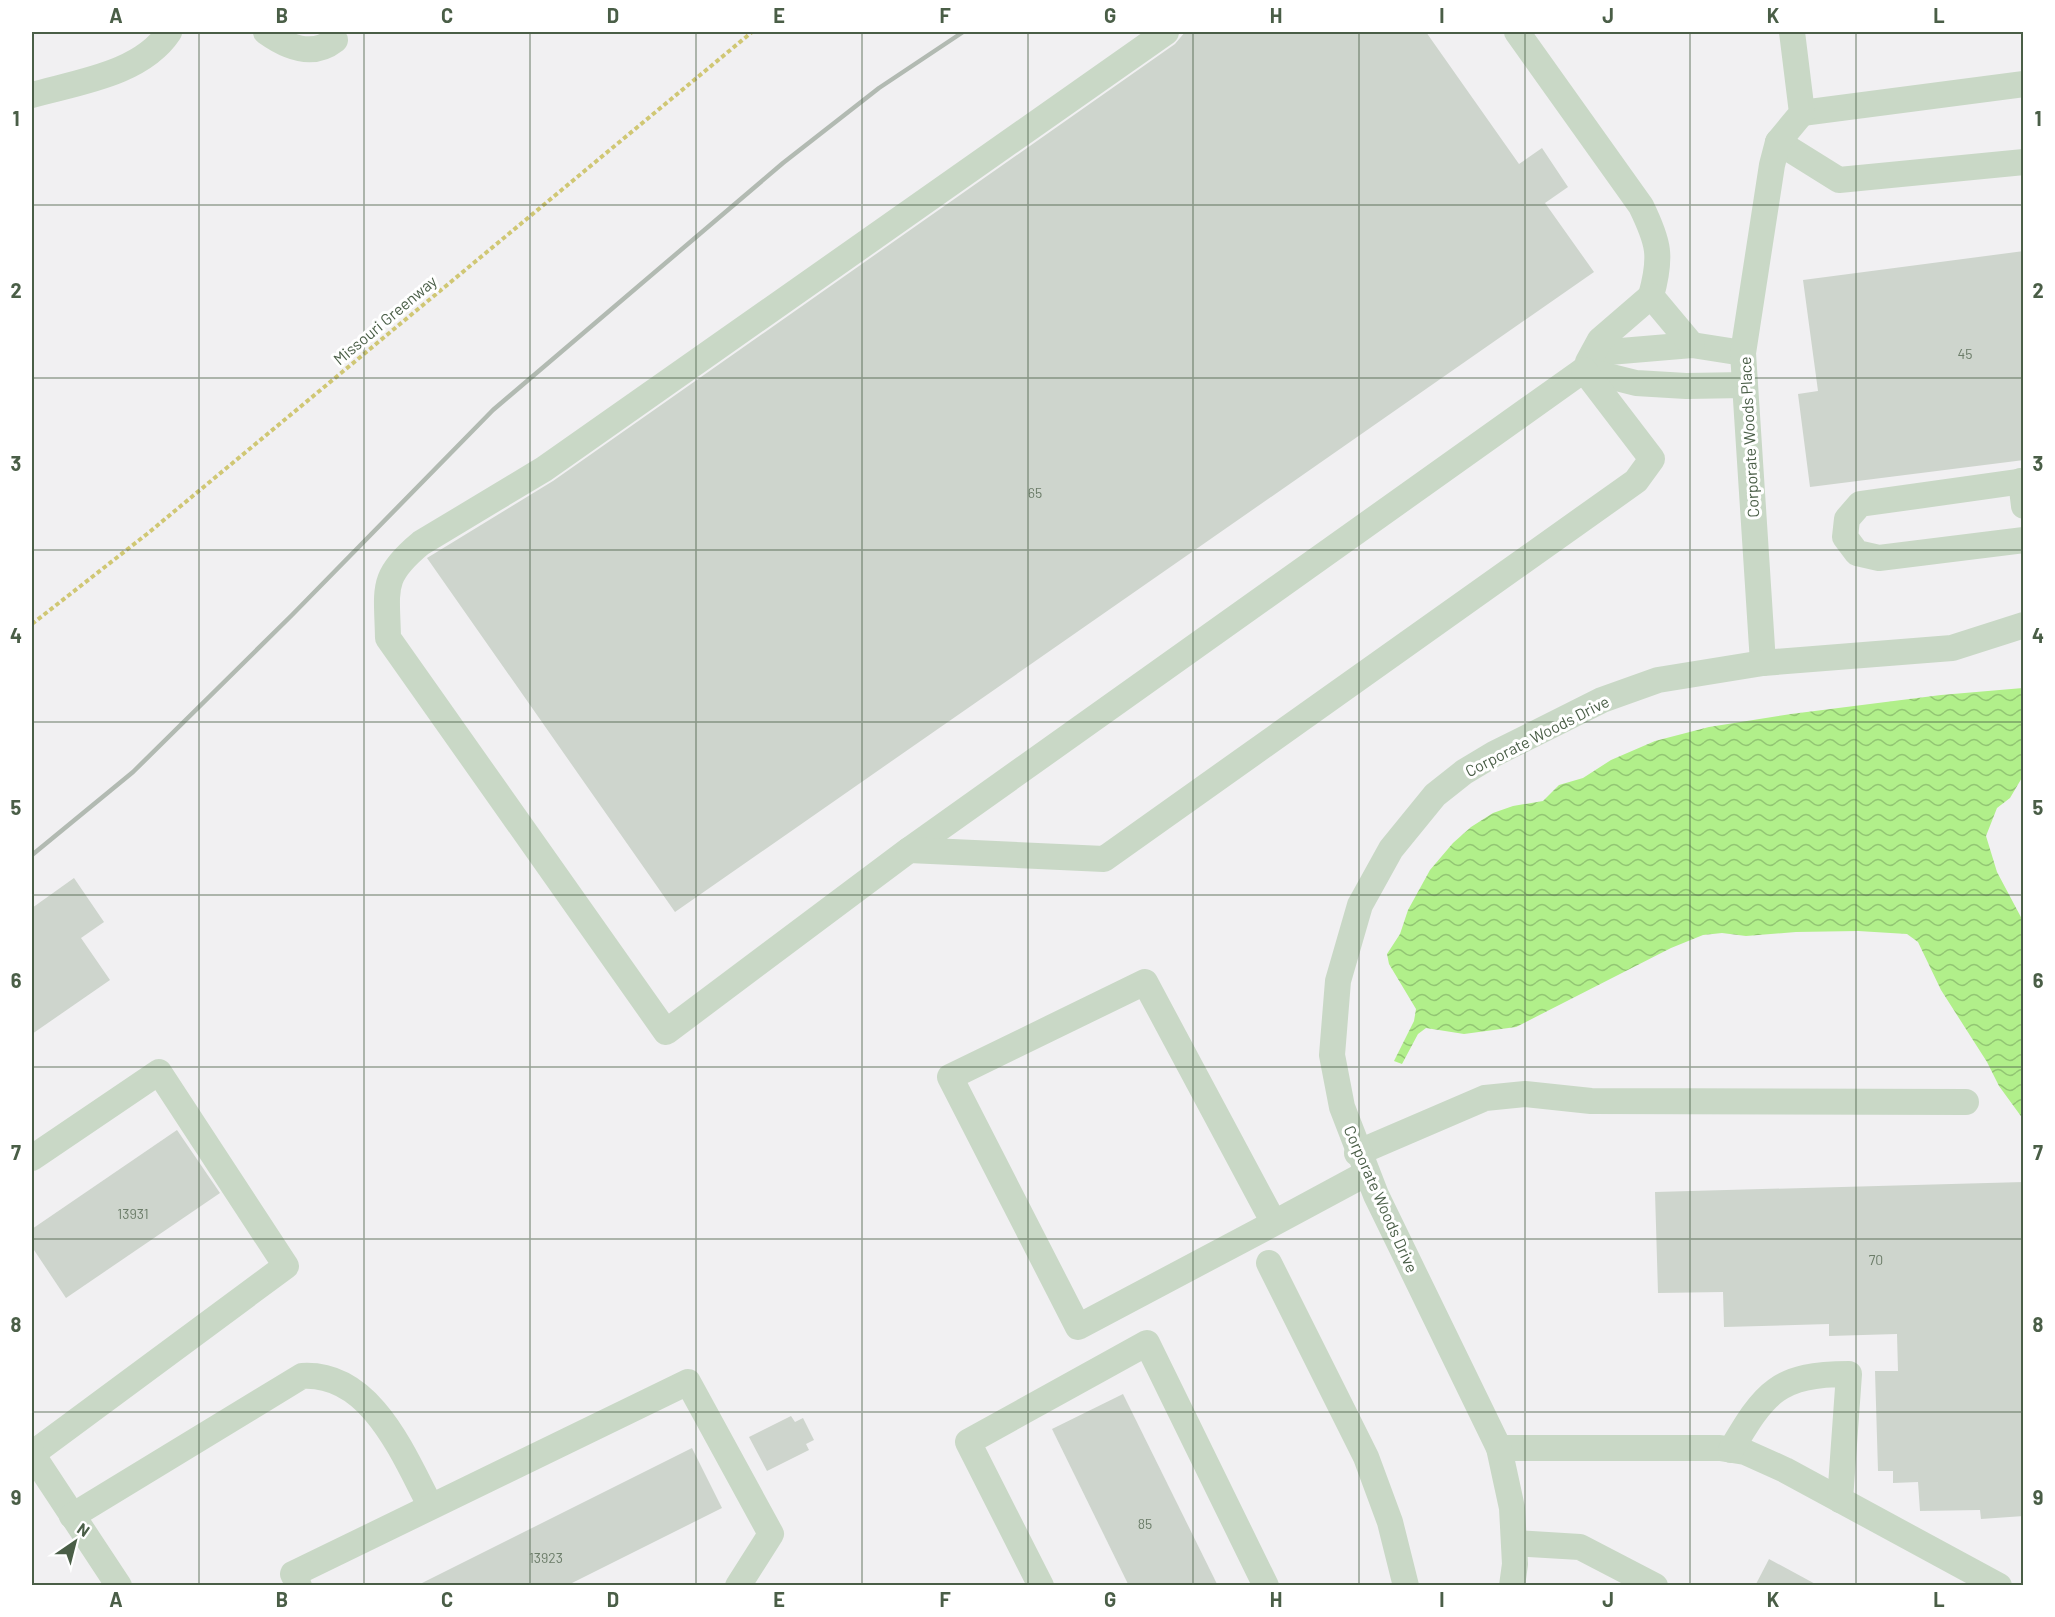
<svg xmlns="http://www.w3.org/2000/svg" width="2055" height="1617" font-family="Barlow,sans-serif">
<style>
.water{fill:url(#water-waves)}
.building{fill:#ced5cd}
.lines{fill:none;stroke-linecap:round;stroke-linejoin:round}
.path{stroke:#d0c774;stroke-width:4;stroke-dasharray:4.5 3;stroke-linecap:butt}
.minor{stroke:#c9d8c6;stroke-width:26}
.rail{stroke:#b2bab2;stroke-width:4.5}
.grid{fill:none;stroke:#4a5e47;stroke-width:1.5;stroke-opacity:0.55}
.labels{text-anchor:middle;stroke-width:6;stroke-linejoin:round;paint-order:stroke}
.number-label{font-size:14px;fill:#6b7c68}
.street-label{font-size:16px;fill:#4a5e47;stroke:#fff}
.neatline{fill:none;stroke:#4a5e47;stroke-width:2}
.grid-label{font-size:20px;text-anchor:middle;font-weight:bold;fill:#4a5e47}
</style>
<defs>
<pattern id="water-waves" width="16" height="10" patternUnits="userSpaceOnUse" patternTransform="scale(1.5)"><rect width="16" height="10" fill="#b1ef8a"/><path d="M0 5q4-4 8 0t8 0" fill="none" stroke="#92c573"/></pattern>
</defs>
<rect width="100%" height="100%" fill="#f1f0f2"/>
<path class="water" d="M2023,688V776L2010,798L1997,808L1986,836L1997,872L2023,921V1119L1999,1086L1987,1062L1941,990L1918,942L1907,934L1858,931L1796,932L1746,936L1722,933L1703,935L1671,948L1516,1027L1464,1034L1426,1028L1418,1034L1402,1064L1394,1061L1414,1021L1416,1009L1389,964L1387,954L1400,934L1408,910L1430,870L1453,843L1471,827L1493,813L1513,806L1543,801L1559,785L1583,778L1611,760L1655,741L1709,727L1791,714L1941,695Z"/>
<g class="building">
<path d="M1185,32H1426L1519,164L1542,148L1568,187L1545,203L1594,272L675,912L427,558L553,481L1175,44Z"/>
<path d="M2024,251V460L1810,487L1798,394L1818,391L1803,280Z"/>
<path d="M74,878L104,922L81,938L110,980L32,1034V908Z"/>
<path d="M177,1130L220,1193L66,1298L32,1247V1229Z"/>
<path d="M2024,1182V1516L1981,1519L1980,1510L1920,1511L1918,1482L1893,1483V1471H1878L1875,1371H1898L1897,1334L1829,1336V1324L1724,1327L1723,1292L1658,1293L1655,1192Z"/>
<path d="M1123,1394L1218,1586H1129L1052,1429Z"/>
<path d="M791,1416L795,1422L803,1418L814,1440L806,1444L809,1450L767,1471L749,1437Z"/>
<path d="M692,1448L722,1508L566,1586H416Z"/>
<path d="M1769,1559L1819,1586H1755Z"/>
</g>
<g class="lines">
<path class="path" d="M32,624L147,534L752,32"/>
<g class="minor">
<path d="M266,32C287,47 312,58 335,40"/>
<path d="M1166,32L544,469L421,543C380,577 387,588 388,638L666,1032L909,850L1609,352L1692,345L1743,353"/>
<path d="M1517,32L1641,206C1659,243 1662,256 1651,296L1692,345"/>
<path d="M32,95C78,82 141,74 169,32"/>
<path d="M1802,113L2024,84"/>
<path d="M1778,142L1839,180L2024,162"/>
<path d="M1588,362L1600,340L1651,296"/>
<path d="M1584,370L1636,383L1686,386L1745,385"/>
<path d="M2021,481L2024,506"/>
<path d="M2024,481L1860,504L1847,519L1845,537L1857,553L1879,558L2024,540"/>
<path d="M1763,663L1743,353L1772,165L1778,142L1802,113L1792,32"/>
<path d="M909,850L1104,859L1636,481L1652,459L1584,370"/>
<path d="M1357,1153L1485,1098L1525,1094L1591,1101L1966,1102"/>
<path d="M32,1158L159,1072L286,1266L32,1454"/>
<path d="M1274,1223L1145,982L950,1077L1078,1327C1175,1276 1271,1225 1367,1173"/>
<path d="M1269,1263L1366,1457L1390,1522L1406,1586"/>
<path d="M1499,1448H1720L1745,1452L1785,1470L1999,1586"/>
<path d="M1731,1450C1765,1392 1778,1374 1849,1374L1840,1500"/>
<path d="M32,1454L119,1586"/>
<path d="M72,1516L302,1376C371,1372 403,1454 430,1505"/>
<path d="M1514,1543L1580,1547L1655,1586"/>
<path d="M299,1586L293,1574L688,1382L771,1534L738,1586"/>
<path d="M1041,1586L968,1442L1147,1343L1266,1586"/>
<path d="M1512,1586L1515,1564L1512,1508L1499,1448L1376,1195L1342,1107L1332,1055L1338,981L1360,905L1391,849L1435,795L1464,772L1494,754L1602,700L1658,680L1763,663L1952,648L2024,625"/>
</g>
<path class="rail" d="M32,855L133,772L292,615L493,410L783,163L879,88L963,32"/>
</g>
<path class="grid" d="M199,32V1586M364,32V1586M530,32V1586M696,32V1586M862,32V1586M1028,32V1586M1193,32V1586M1359,32V1586M1525,32V1586M1690,32V1586M1856,32V1586M32,205H2024M32,378H2024M32,550H2024M32,722H2024M32,895H2024M32,1067H2024M32,1239H2024M32,1412H2024"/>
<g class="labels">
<g class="number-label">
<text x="1965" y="359">45</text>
<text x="1035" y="498">65</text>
<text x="133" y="1219">13931</text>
<text x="1876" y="1265">70</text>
<text x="1145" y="1529">85</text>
<text x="546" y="1563">13923</text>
</g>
<g class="street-label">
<text transform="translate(385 320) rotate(-40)" y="6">Missouri Greenway</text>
<text transform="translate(1749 437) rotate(-93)" y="6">Corporate Woods Place</text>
<text transform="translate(1537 736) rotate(-27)" y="6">Corporate Woods Drive</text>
<text transform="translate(1381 1199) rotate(66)" y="6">Corporate Woods Drive</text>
</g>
</g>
<rect width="2055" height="1617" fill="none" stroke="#ffffff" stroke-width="66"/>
<g transform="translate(75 1542) rotate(35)" stroke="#ffffff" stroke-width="4.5" paint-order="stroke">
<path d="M0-4.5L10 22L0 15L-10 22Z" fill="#4a5e47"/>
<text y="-9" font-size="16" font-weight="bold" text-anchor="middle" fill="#4a5e47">N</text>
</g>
<rect x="33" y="33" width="1989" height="1551" class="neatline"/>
<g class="grid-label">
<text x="116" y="23">A</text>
<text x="282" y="23">B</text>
<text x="447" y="23">C</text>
<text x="613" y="23">D</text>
<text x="779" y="23">E</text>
<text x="945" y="23">F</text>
<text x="1110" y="23">G</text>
<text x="1276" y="23">H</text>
<text x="1442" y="23">I</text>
<text x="1608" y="23">J</text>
<text x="1773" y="23">K</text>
<text x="1939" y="23">L</text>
<text x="16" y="126">1</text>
<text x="2038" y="126">1</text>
<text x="16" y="298">2</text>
<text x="2038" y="298">2</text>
<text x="16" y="471">3</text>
<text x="2038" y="471">3</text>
<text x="16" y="643">4</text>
<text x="2038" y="643">4</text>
<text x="16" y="815">5</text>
<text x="2038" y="815">5</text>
<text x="16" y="988">6</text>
<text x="2038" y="988">6</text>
<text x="16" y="1160">7</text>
<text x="2038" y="1160">7</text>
<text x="16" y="1332">8</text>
<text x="2038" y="1332">8</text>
<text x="16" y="1505">9</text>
<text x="2038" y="1505">9</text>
<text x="116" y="1607">A</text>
<text x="282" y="1607">B</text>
<text x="447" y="1607">C</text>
<text x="613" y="1607">D</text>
<text x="779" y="1607">E</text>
<text x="945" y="1607">F</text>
<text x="1110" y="1607">G</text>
<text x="1276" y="1607">H</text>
<text x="1442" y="1607">I</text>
<text x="1608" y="1607">J</text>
<text x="1773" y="1607">K</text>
<text x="1939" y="1607">L</text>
</g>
</svg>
